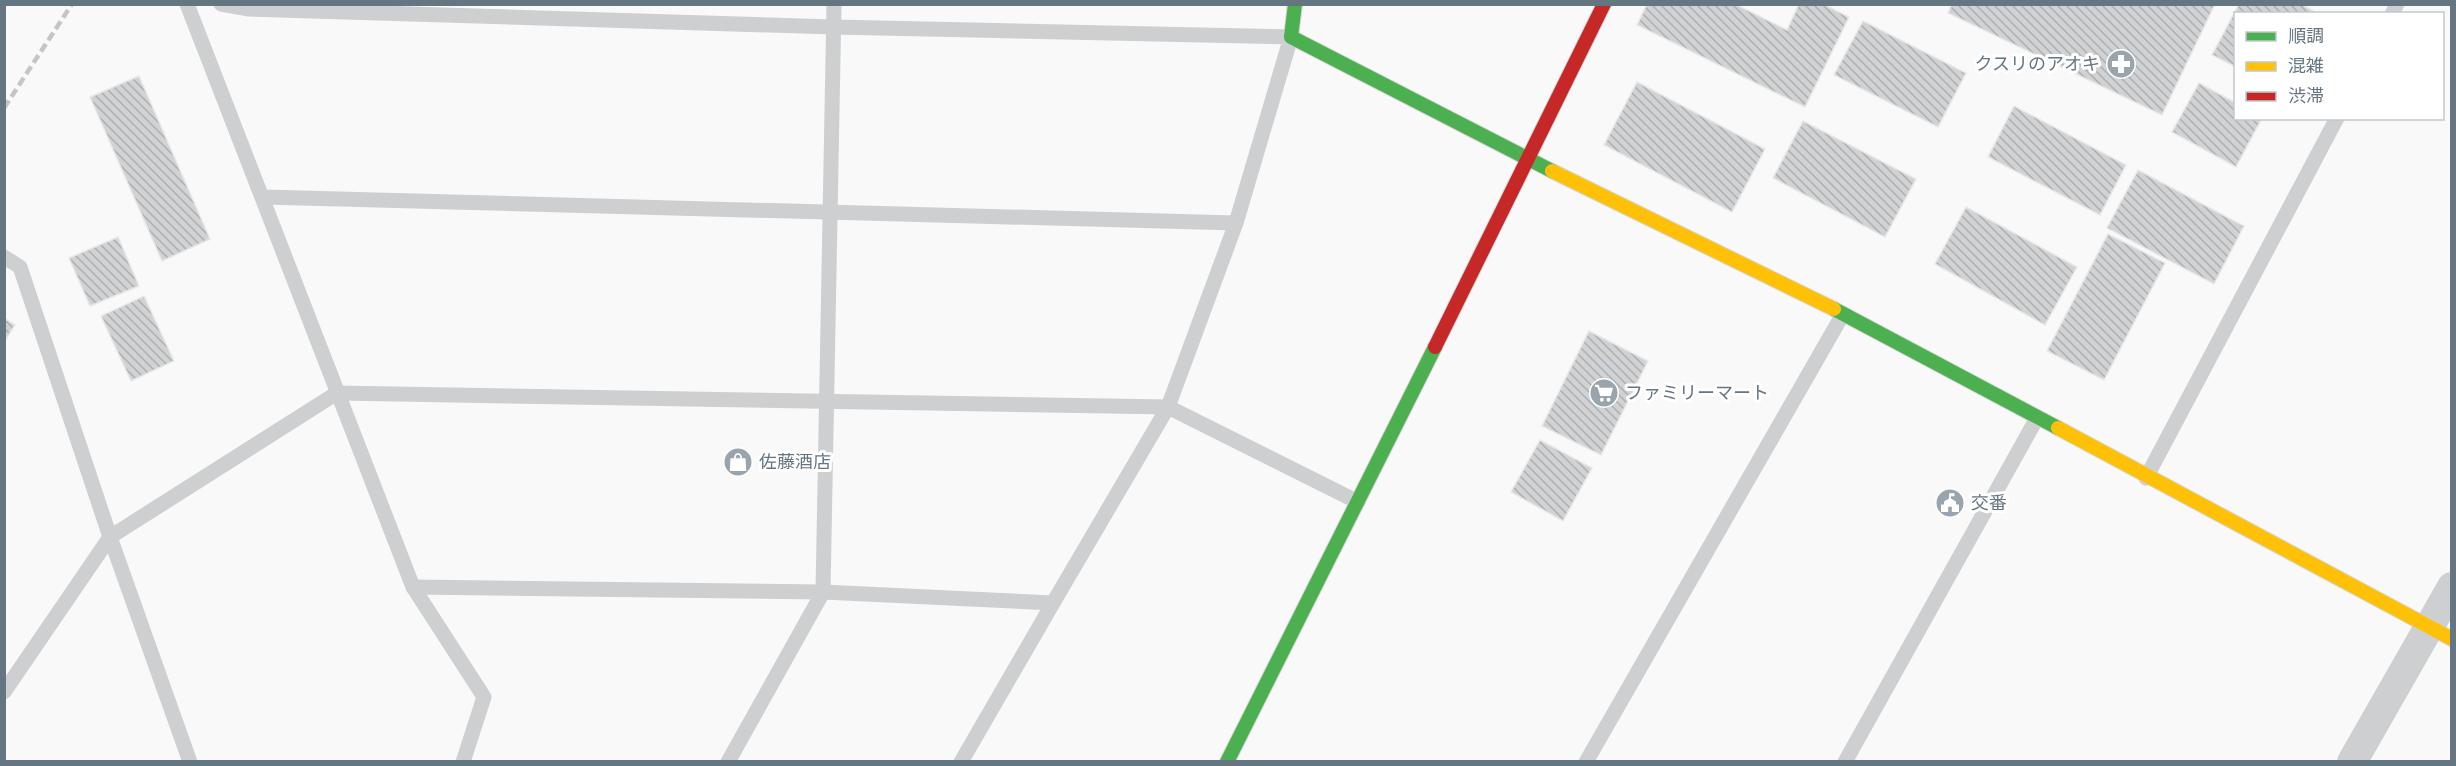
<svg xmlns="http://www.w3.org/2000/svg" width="2456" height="766" font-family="Karla,'Noto Sans JP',sans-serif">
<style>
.building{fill:url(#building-back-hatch);stroke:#e8e8e8;stroke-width:1.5}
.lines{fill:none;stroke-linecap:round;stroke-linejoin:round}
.fast-casing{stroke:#d5d6d7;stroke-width:16}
.slow-casing{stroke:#d5d6d7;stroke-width:16}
.jam-casing{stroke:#d5d6d7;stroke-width:16}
.lane{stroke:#cecfd0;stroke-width:15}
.street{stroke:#cecfd0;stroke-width:30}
.fast{stroke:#4caf50;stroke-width:14}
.slow{stroke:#ffc107;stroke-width:14}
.jam{stroke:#c62828;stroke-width:14}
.rail{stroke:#c3c5c6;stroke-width:4.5;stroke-dasharray:9 4.5;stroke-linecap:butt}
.labels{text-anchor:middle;stroke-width:6;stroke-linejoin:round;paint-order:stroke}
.poi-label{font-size:18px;fill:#657683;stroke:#fff;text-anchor:start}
</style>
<defs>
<pattern id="building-back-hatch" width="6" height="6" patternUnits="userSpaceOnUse" patternTransform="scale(1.5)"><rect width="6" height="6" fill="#d0d2d3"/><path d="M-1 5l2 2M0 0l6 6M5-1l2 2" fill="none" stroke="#acafb1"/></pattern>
</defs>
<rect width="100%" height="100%" fill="#f9f9f9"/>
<g class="building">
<path d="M1647,4H1735L1787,30L1799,4H1823L1849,17L1805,107L1637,25Z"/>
<path d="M1952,4H2215L2162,115L1948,13Z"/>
<path d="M2239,4H2301L2315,12L2314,14H2236V67L2212,55Z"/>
<path d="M1863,21L1966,73L1938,127L1834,75Z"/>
<path d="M139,76L210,239L162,261L90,97Z"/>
<path d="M1637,82L1765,149L1732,212L1604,145Z"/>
<path d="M2199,83L2236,103V118H2262L2236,167L2172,132Z"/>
<path d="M2014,106L2126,165L2100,215L1988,157Z"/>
<path d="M1803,121L1916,179L1885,237L1773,178Z"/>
<path d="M2138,170L2244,226L2214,284L2107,228Z"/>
<path d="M1966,207L2077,267L2045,325L1935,264Z"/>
<path d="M2108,234L2165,263L2104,380L2047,351Z"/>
<path d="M118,237L139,286L90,306L69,258Z"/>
<path d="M144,296L174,361L131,381L101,316Z"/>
<path d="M4,318L15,325L4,342Z"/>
<path d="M1589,331L1648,361L1601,455L1542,426Z"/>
<path d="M1540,440L1592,468L1563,521L1511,492Z"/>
</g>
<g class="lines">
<g class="fast-casing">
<g id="fast">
<path d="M1295,4L1291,37L1552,171"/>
<path d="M1834,309L2058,428"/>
<path d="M1227,762L1435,347"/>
</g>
</g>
<g class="slow-casing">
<g id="slow">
<path d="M1552,171L1834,309"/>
<path d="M2058,428L2452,639"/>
</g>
</g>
<g class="jam-casing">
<path id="jam" d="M1435,347L1604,4"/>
</g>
<g class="lane">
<path d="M187,4L413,587L484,697L463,762"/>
<path d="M221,4L249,9L833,27L1291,37L1236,223L1168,407L1053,603L823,592L413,587"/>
<path d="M2392,14L2397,4"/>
<path d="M263,197L1236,223"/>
<path d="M4,257L20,267L110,537L190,762"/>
<path d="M2146,478L2337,118"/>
<path d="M4,692L110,537L337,393L1168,407L1358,502"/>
<path d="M728,762L823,592L834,4"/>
<path d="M961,762L1053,603"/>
<path d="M1586,762L1843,314"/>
<path d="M1845,762L2037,418"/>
</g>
<path class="street" d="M2352,762L2452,587"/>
<use href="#fast" class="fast"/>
<use href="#slow" class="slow"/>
<use href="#jam" class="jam"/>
<path class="rail" d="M4,108L72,4"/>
</g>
<defs>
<g id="pharmacy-disc" transform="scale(1.5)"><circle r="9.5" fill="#99a4ac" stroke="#fff"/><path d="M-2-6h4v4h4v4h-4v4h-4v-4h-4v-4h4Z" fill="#fff"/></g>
<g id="supermarket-disc" transform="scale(1.5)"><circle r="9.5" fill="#99a4ac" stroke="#fff"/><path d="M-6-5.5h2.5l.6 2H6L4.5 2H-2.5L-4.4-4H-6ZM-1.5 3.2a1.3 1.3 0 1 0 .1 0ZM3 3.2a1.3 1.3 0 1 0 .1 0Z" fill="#fff"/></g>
<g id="shop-disc" transform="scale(1.5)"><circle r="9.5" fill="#99a4ac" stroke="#fff"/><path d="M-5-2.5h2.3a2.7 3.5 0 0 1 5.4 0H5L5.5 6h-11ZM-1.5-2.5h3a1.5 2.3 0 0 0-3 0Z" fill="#fff"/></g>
<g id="civic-disc" transform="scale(1.5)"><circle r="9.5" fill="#99a4ac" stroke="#fff"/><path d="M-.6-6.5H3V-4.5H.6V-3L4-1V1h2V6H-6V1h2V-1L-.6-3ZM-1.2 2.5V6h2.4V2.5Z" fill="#fff"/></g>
</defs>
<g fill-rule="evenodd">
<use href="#pharmacy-disc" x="2121" y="64"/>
<use href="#supermarket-disc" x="1604" y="393"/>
<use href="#shop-disc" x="738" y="462"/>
<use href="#civic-disc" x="1950" y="503"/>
</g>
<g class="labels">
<g class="poi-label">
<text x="2100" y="70" text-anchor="end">クスリのアオキ</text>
<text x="1625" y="399">ファミリーマート</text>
<text x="759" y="468">佐藤酒店</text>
<text x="1971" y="509">交番</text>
</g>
</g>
<rect width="2456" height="766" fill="none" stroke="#657683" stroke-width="12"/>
<rect x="2234" y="12" width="210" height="108" fill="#ffffff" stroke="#c1c8cd" stroke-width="1.5"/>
<rect x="2246" y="32" width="30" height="9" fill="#4caf50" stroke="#c1c8cd" stroke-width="1.5"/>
<text x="2288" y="42" font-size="18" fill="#657683">順調</text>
<rect x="2246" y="62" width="30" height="9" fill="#ffc107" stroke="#c1c8cd" stroke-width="1.5"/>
<text x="2288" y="72" font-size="18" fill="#657683">混雑</text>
<rect x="2246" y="92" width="30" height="9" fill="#c62828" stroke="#c1c8cd" stroke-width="1.5"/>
<text x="2288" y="102" font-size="18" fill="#657683">渋滞</text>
</svg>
